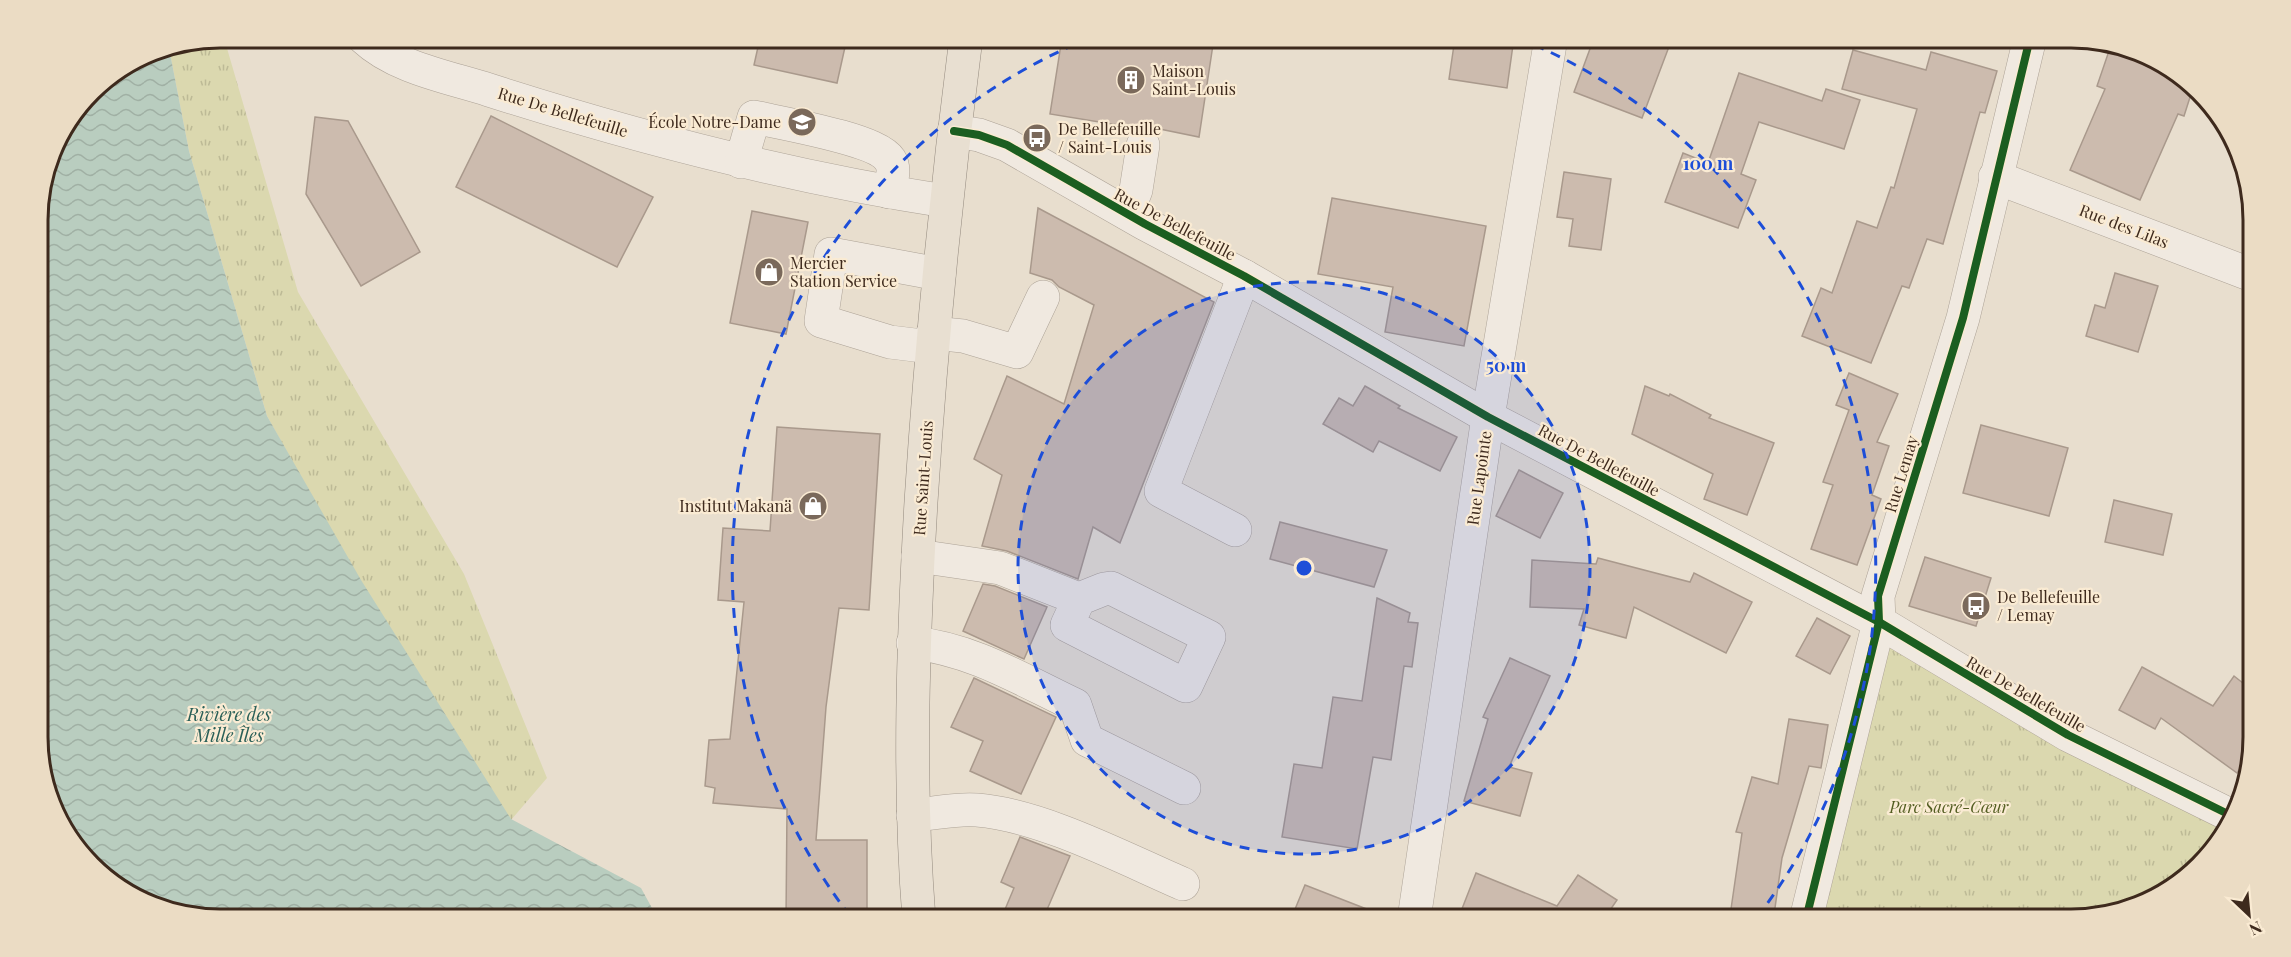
<svg xmlns="http://www.w3.org/2000/svg" width="2291" height="957" font-family="'Playfair Display',serif">
<style>
.park{fill:url(#park-tufts)}
.water{fill:url(#water-waves)}
.building{fill:#ccbbae;stroke:#a9998c;stroke-width:1.5}
.lines{fill:none;stroke-linecap:round;stroke-linejoin:round}
.minor-casing{stroke:#ada397;stroke-width:34}
.major-casing{stroke:#93897e;stroke-width:34}
.minor{stroke:#f0e9e0;stroke-width:33}
.major{stroke:#e8dfd1;stroke-width:33}
.cycleway-casing{stroke:#faebd3;stroke-width:11}
.cycleway{stroke:#1b5e20;stroke-width:8}
.ring{fill:none;stroke:#1d4ed8;stroke-width:3;stroke-dasharray:10 8}
.labels{text-anchor:middle;stroke-width:4.5;stroke-linejoin:round;paint-order:stroke}
.poi-label{font-size:16px;fill:#3e2a1d;stroke:#faebd3;text-anchor:start}
.street-label{font-size:16px;fill:#3e2a1d;stroke:#faebd3}
.park-label{font-size:16px;font-style:italic;fill:#535d21;stroke:#faebd3}
.water-label{font-size:18px;font-style:italic;fill:#2a6058;stroke:#faebd3}
.rim{fill:none;stroke:#3e2a1d;stroke-width:3}
.centre{fill:#1d4ed8;stroke:#faebd3;stroke-width:3}
.ring-label{font-size:18px;text-anchor:middle;font-weight:bold;fill:#1d4ed8;stroke:#faebd3;stroke-width:4.5;stroke-linejoin:round;paint-order:stroke}
</style>
<defs>
<pattern id="park-tufts" width="24" height="20" patternUnits="userSpaceOnUse" patternTransform="scale(1.5)"><rect width="24" height="20" fill="#dbd8af"/><path d="M3 7l-1-3M5 7V3M7 7l1-3M15 17l-1-3M17 17v-4M19 17l1-3" fill="none" stroke="#bdba96"/></pattern>
<pattern id="water-waves" width="16" height="10" patternUnits="userSpaceOnUse" patternTransform="scale(1.5)"><rect width="16" height="10" fill="#b9cdbf"/><path d="M0 5q4-4 8 0t8 0" fill="none" stroke="#a0b0a4"/></pattern>
</defs>
<rect width="100%" height="100%" fill="#e8dece"/>
<g class="park">
<path d="M224,38L298,292L464,574L547,778L511,820L368,597L267,416L189,151L169,48Z"/>
<path d="M1879,622L2231,818L2182,882L2130,910L2082,919H1806Z"/>
</g>
<path class="water" d="M169,48L189,151L267,416L361,580L511,819L641,888L658,919H220L151,906L75,848L39,761L38,208L56,139L99,83L151,51Z"/>
<g class="building">
<path d="M760,38H847L837,83L754,65Z"/>
<path d="M1062,38L1133,46L1135,38H1214L1199,137L1145,126L1136,128L1050,114Z"/>
<path d="M1455,38L1513,45L1507,88L1449,79Z"/>
<path d="M1594,38H1652L1670,44L1642,118L1574,92Z"/>
<path d="M2111,45L2140,51L2192,91L2184,116L2178,114L2140,200L2070,170L2105,89L2097,86Z"/>
<path d="M1853,50L1926,70L1931,52L1997,71L1985,113L1980,112L1943,244L1927,239L1909,288L1902,286L1871,363L1802,336L1821,288L1832,293L1857,221L1877,228L1891,187L1894,188L1917,109L1842,89Z"/>
<path d="M1739,73L1822,101L1826,89L1860,100L1844,149L1759,122L1741,174L1756,180L1738,228L1665,202L1683,153L1708,163Z"/>
<path d="M491,116L653,197L617,267L456,187Z"/>
<path d="M315,117L348,121L420,252L361,286L306,194Z"/>
<path d="M1564,172L1611,179L1601,250L1569,246L1573,219L1557,217Z"/>
<path d="M1332,198L1486,226L1464,346L1385,332L1393,287L1318,274Z"/>
<path d="M1038,208L1214,302L1120,543L1093,527L1078,579L1007,551L982,546L1002,475L974,459L1007,376L1064,404L1094,305L1059,287L1052,280L1030,273Z"/>
<path d="M752,211L808,222L786,334L730,323Z"/>
<path d="M2115,273L2158,286L2138,352L2086,336L2095,305L2105,308Z"/>
<path d="M1849,373L1898,394L1877,442L1889,446L1872,495L1881,499L1857,565L1811,549L1833,485L1823,482L1849,410L1836,405Z"/>
<path d="M1365,386L1400,406L1398,408L1457,437L1440,471L1379,441L1373,452L1323,424L1339,398L1353,406Z"/>
<path d="M1645,386L1669,396L1670,394L1711,415L1709,418L1774,443L1747,515L1704,499L1713,474L1632,434Z"/>
<path d="M1981,425L2068,448L2049,516L1963,493Z"/>
<path d="M777,427L880,434L869,610L839,608L826,707L816,840H867V919H786L787,809L713,803L715,788L705,786L709,740L730,739L744,602L718,600L723,528L770,531Z"/>
<path d="M1519,470L1563,493L1540,538L1496,516Z"/>
<path d="M2114,500L2172,514L2163,555L2105,542Z"/>
<path d="M1280,522L1387,550L1374,587L1270,559Z"/>
<path d="M1925,557L1991,578L1976,626L1909,606Z"/>
<path d="M1598,558L1690,582L1694,573L1752,602L1726,653L1634,607L1626,638L1579,625L1584,609L1530,607L1532,560L1596,564Z"/>
<path d="M983,584L995,586L1047,607L1024,659L963,631Z"/>
<path d="M1377,598L1410,613L1408,622L1418,623L1412,667L1404,666L1391,760L1373,757L1357,849L1282,837L1294,764L1322,768L1333,697L1362,701Z"/>
<path d="M1817,618L1850,636L1830,674L1796,656Z"/>
<path d="M1510,658L1550,676L1509,767L1532,773L1520,816L1464,801L1488,719L1483,717Z"/>
<path d="M2142,667L2213,706L2234,676L2253,691V737L2250,754L2237,773L2161,718L2155,729L2119,710Z"/>
<path d="M974,678L1056,717L1021,794L970,771L983,741L951,727Z"/>
<path d="M1789,719L1828,725L1821,768L1809,766L1782,858L1774,915L1731,909L1742,833L1736,832L1752,777L1778,784Z"/>
<path d="M1020,837L1070,856L1043,919H1001L1014,888L1001,882Z"/>
<path d="M1476,873L1557,906L1578,875L1617,900L1604,919H1458Z"/>
<path d="M1305,885L1387,917L1386,919H1291Z"/>
</g>
<g class="lines">
<g class="minor-casing">
<g id="minor">
<path d="M364,38C396,68 449,77 489,90C639,138 790,177 945,201"/>
<path d="M954,131L979,135L1007,145L1145,224L1244,276L1488,417L1879,622L2068,735L2232,816"/>
<path d="M741,162L754,117C780,123 877,139 890,160C896,169 891,183 889,192"/>
<path d="M1995,177L2252,275"/>
<path d="M1127,213L1136,190L1143,145"/>
<path d="M933,333L963,336L1017,352L1043,297"/>
<path d="M931,347L890,342L821,321L831,254L939,274"/>
<path d="M1235,530L1161,491L1244,276"/>
<path d="M918,556L1000,568L1079,599L1104,589L1111,588L1209,637L1186,686L1067,625L1079,599"/>
<path d="M913,643C972,649 1022,680 1075,705L1087,740L1184,788"/>
<path d="M913,815C934,814 956,808 977,810C1041,815 1123,858 1183,884"/>
<path d="M1414,919L1488,417L1551,38"/>
<path d="M1806,919L1879,622L1878,596L1963,318L2030,38"/>
</g>
</g>
<g class="major-casing">
<path id="major" d="M919,919C908,780 913,642 921,502C931,347 946,192 966,38"/>
</g>
<use href="#minor" class="minor"/>
<use href="#major" class="major"/>
<g class="cycleway-casing">
<g id="cycleway">
<path d="M954,131L979,135L1007,145L1145,224L1244,276L1488,417L1879,622L2068,735L2232,816"/>
<path d="M1806,919L1879,622L1878,596L1963,318L2030,38"/>
</g>
</g>
<use href="#cycleway" class="cycleway"/>
</g>
<circle cx="1304" cy="568" r="286" fill="#1d4ed8" fill-opacity=".12"/>
<g class="ring">
<circle cx="1304" cy="568" r="286"/>
<path d="M850 916A572 572 0 0 1 1090 38M1518 38A572 572 0 0 1 1758 916"/>
</g>
<defs>
<g id="building-disc" transform="scale(1.5)"><circle r="9.5" fill="#7a695b" stroke="#faebd3"/><path d="M-4-6H4V6H1V3H-1V6H-4ZM-2.5-4.3h1.7v1.8h-1.7ZM.8-4.3h1.7v1.8H.8ZM-2.5-1h1.7V.8h-1.7ZM.8-1h1.7V.8H.8Z" fill="#fff"/></g>
<g id="school-disc" transform="scale(1.5)"><circle r="9.5" fill="#7a695b" stroke="#faebd3"/><path d="M0-5L7-2L0 1L-7-2ZM-4 1L0 2.5L4 1V4Q0 6-4 4Z" fill="#fff"/></g>
<g id="bus-disc" transform="scale(1.5)"><circle r="9.5" fill="#7a695b" stroke="#faebd3"/><path d="M-5-6H5V4H4V6H2V4H-2V6H-4V4H-5ZM-3.5-4V0h7V-4ZM-3.5 1.2v1.5H-2V1.2ZM2 1.2v1.5H3.5V1.2Z" fill="#fff"/></g>
<g id="shop-disc" transform="scale(1.5)"><circle r="9.5" fill="#7a695b" stroke="#faebd3"/><path d="M-5-2.5h2.3a2.7 3.5 0 0 1 5.4 0H5L5.5 6h-11ZM-1.5-2.5h3a1.5 2.3 0 0 0-3 0Z" fill="#fff"/></g>
</defs>
<g fill-rule="evenodd">
<use href="#building-disc" x="1131" y="80"/>
<use href="#school-disc" x="802" y="122"/>
<use href="#bus-disc" x="1037" y="138"/>
<use href="#shop-disc" x="769" y="272"/>
<use href="#shop-disc" x="813" y="506"/>
<use href="#bus-disc" x="1976" y="606"/>
</g>
<g class="labels">
<g class="poi-label">
<text x="1152" y="77">Maison<tspan x="1152" dy="18">Saint-Louis</tspan></text>
<text x="781" y="128" text-anchor="end">École Notre-Dame</text>
<text x="1058" y="135">De Bellefeuille<tspan x="1058" dy="18">/ Saint-Louis</tspan></text>
<text x="790" y="269">Mercier<tspan x="790" dy="18">Station Service</tspan></text>
<text x="792" y="512" text-anchor="end">Institut Makanä</text>
<text x="1997" y="603">De Bellefeuille<tspan x="1997" dy="18">/ Lemay</tspan></text>
</g>
<g class="street-label">
<text transform="translate(563 112) rotate(17)" y="6">Rue De Bellefeuille</text>
<text transform="translate(1175 224) rotate(28)" y="6">Rue De Bellefeuille</text>
<text transform="translate(2124 226) rotate(21)" y="6">Rue des Lilas</text>
<text transform="translate(1599 460) rotate(28)" y="6">Rue De Bellefeuille</text>
<text transform="translate(1901 474) rotate(-73)" y="6">Rue Lemay</text>
<text transform="translate(923 478) rotate(-86)" y="6">Rue Saint-Louis</text>
<text transform="translate(1479 478) rotate(-82)" y="6">Rue Lapointe</text>
<text transform="translate(2026 694) rotate(30)" y="6">Rue De Bellefeuille</text>
</g>
<g class="park-label">
<text x="1949" y="813">Parc Sacré-Cœur</text>
</g>
<g class="water-label">
<text x="229" y="721">Rivière des<tspan x="229" dy="21">Mille Îles</tspan></text>
</g>
</g>
<path d="M0 0H2291V957H0ZM220 48H2071A172 172 0 0 1 2243 220V737A172 172 0 0 1 2071 909H220A172 172 0 0 1 48 737V220A172 172 0 0 1 220 48Z" fill="#ebdcc4" fill-rule="evenodd"/>
<path class="rim" d="M220 48H2071A172 172 0 0 1 2243 220V737A172 172 0 0 1 2071 909H220A172 172 0 0 1 48 737V220A172 172 0 0 1 220 48Z"/>
<circle cx="1304" cy="568" r="9" class="centre"/>
<g class="ring-label">
<text x="1708" y="170">100 m</text>
<text x="1506" y="372">50 m</text>
</g>
<g transform="translate(2249 915) rotate(154)" stroke="#faebd3" stroke-width="4.5" paint-order="stroke">
<path d="M0-4.5L10 22L0 15L-10 22Z" fill="#3e2a1d"/>
<text y="-9" font-size="16" font-weight="bold" text-anchor="middle" fill="#3e2a1d">N</text>
</g>
</svg>
